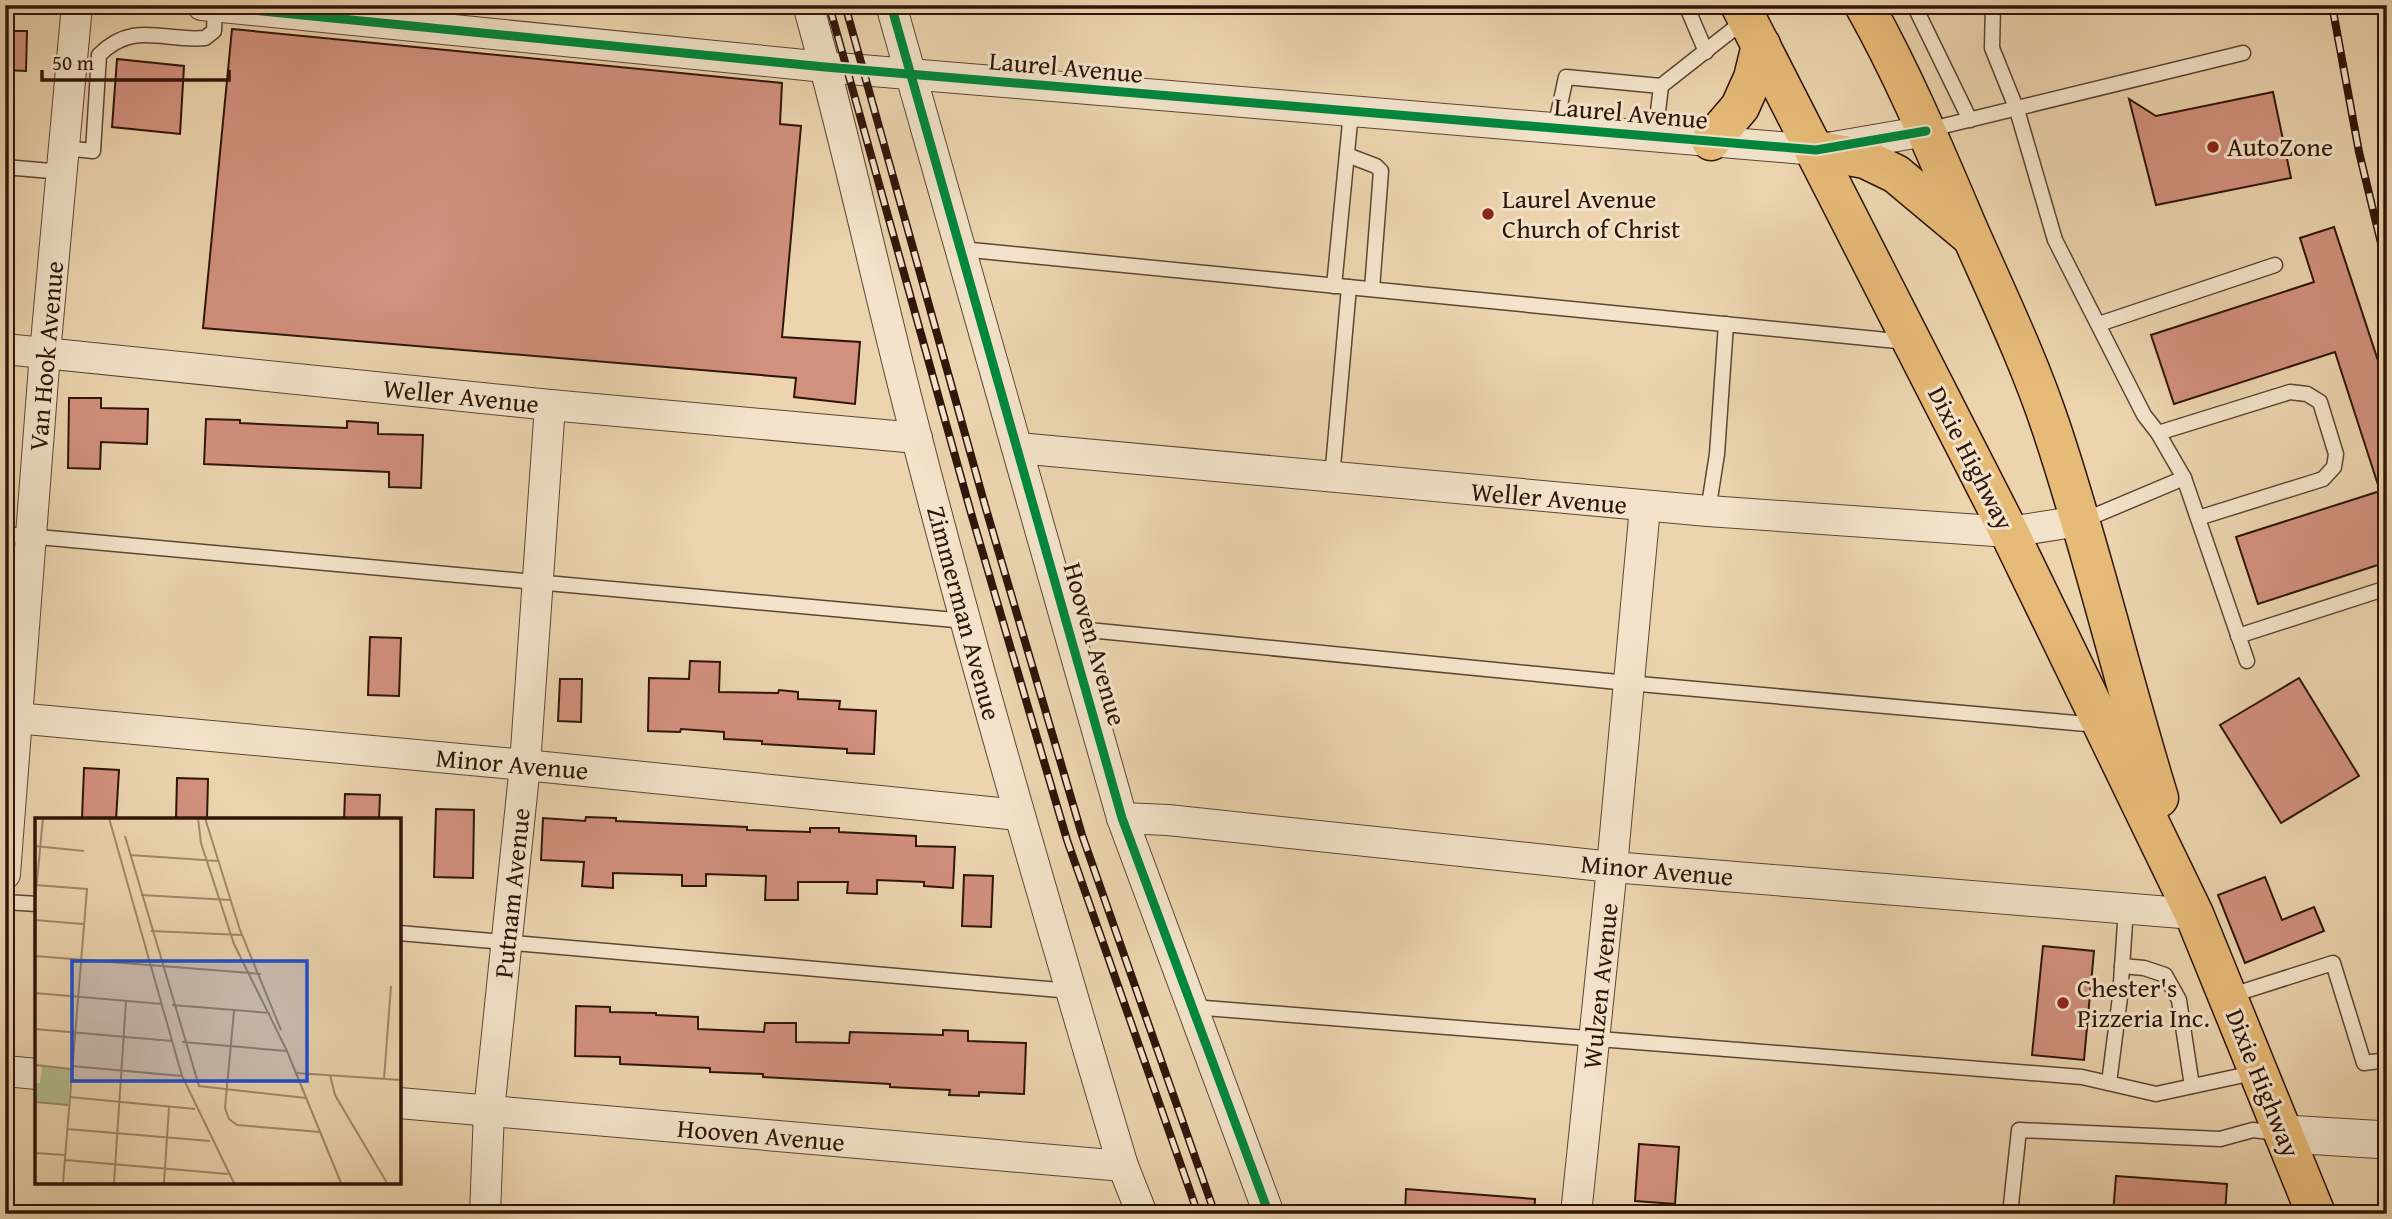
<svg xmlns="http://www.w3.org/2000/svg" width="2392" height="1219" font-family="'Gentium Book Plus',serif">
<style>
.building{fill:#d2907e;stroke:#30150a;stroke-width:2}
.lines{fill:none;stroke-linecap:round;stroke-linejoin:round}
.service-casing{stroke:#5f4533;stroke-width:17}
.minor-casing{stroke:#5f4533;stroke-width:32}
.tertiary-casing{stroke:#5f4533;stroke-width:39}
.primary-casing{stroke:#30150a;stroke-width:41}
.service{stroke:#f2e3ca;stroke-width:14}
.minor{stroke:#f2e3ca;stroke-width:30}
.tertiary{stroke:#f2e3ca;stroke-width:37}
.primary{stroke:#e6ba77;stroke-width:38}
.rail-casing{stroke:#30150a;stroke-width:8}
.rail{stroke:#f2e3ca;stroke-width:5;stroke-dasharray:16;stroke-linecap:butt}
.cycleway-casing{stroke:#f2e3ca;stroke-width:13}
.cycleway{stroke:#00873e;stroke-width:9}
.poi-dot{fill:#8f2418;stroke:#f2e3ca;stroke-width:2.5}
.labels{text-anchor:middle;stroke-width:6;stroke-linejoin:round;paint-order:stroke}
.street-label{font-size:26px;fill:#30150a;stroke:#f2e3ca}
.poi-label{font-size:26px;fill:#30150a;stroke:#f2e3ca;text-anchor:start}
.inset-road{fill:none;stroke:#a0886c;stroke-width:2}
.view{fill:#1d4ed8;fill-opacity:0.15;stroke:#1d4ed8;stroke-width:3.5}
.inset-edge{fill:none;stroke:#30150a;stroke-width:3.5}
</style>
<rect width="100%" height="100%" fill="#ebd4ae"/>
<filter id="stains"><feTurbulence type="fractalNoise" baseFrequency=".00286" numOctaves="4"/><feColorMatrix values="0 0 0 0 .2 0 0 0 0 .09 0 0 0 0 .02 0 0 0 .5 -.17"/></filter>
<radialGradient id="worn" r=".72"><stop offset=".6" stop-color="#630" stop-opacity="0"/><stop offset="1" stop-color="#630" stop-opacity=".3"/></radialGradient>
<g class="building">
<path d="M232,29L782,83L780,124L801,126L782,337L860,342L855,404L794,397L796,378L203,328Z"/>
<path d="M5,31H27L26,71L5,70Z"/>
<path d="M117,59L184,66L180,134L112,127Z"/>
<path d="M2273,92L2291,178L2156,205L2129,99L2156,116Z"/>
<path d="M2334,227L2387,388V562L2258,604L2236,537L2380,491L2335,352L2174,404L2151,335L2314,282L2300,238Z"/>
<path d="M69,398H101V408L148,409L147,444L101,442L100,469L68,468Z"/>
<path d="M206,419L240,420V423L347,428V421L378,423V434L423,435L421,488L389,487V472L204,464Z"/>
<path d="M370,637L401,638L399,696L368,695Z"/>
<path d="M690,661L720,662L719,692L778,693L779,690L798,692V699L840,701L839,709L876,711L874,754L847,753V749L762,744V741L724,739V732L681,729L680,732L648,731L649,678L689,679Z"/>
<path d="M2299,678L2359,776L2281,823L2220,725Z"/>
<path d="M560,679H582L581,722L558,721Z"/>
<path d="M84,768L119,770L116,820L82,818Z"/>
<path d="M177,778L208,779L207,820L176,819Z"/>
<path d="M345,794L380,795L379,820H344Z"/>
<path d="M436,809L474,810L473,878L434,877Z"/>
<path d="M586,817L616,818V821L747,827V830L810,832V828H839V832L916,836V846L955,847L953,888L924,886V882L877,880V894L847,893L848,882H798V900H765L766,876L706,874V886H682V875L613,873V888L582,886L584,862L541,860L543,818L585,821Z"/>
<path d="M964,875L993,876L991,927L962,926Z"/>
<path d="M2265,877L2282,920L2314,907L2324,931L2245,963L2218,895Z"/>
<path d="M2043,946L2094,951L2084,1060L2032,1055Z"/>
<path d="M576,1006L610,1007V1012L656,1013V1015L698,1017V1029L764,1032L765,1023H796V1042L849,1043L850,1032L943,1035V1030L968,1031V1041L1026,1043L1024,1094L979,1092V1096L949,1095L950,1090L890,1087V1084L763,1077V1074L710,1072V1068L620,1064V1057L575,1056Z"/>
<path d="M1639,1144L1679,1147L1675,1204L1635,1201Z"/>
<path d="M2116,1176L2227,1184L2225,1214H2113Z"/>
<path d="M1406,1189L1535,1199L1534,1214H1405Z"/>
</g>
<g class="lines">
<g class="service-casing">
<g id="service">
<path d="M1686,5L1706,52"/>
<path d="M1914,5L1970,120"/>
<path d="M1993,5L1992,48L2017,110L2055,240L2144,415L2158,433L2184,478L2247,661"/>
<path d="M1661,86L1745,20"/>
<path d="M1555,128L1566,77L1661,86L1655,137"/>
<path d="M1927,130L2243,53"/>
<path d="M64,148L93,151L99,55C134,20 163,42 205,38L214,31L215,7"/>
<path d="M1347,155L1376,166L1381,171L1372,289"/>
<path d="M5,167L62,172"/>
<path d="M961,249L1907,342"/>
<path d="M1334,286L1351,112"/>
<path d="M2099,324L2275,265"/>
<path d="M2158,433L2290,392L2307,394L2320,402L2336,454L2334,467L2323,479L2198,518"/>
<path d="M1332,478L1349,287"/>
<path d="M1708,511L1717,454L1726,324"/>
<path d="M2082,521L2184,478"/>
<path d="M5,534L966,621"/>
<path d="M1068,628L1628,683L2098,725"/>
<path d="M2238,636L2387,588"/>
<path d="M5,902L37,904"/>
<path d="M399,933L1071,991"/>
<path d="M2122,966L2144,968L2165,975L2179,1000L2192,1086"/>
<path d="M2229,996L2333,963L2364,1063L2387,1060"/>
<path d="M1192,1007L2082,1077L2156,1094L2258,1072"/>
<path d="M2109,1083L2120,997L2126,908"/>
<path d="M2010,1214L2019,1130L2220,1139L2253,1130L2278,1133"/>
</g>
</g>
<g class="minor-casing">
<g id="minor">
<path d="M202,5L825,67L1816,150L1926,131"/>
<path d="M808,5C849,149 879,295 917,439C980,683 1051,925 1123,1166L1142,1214"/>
<path d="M891,5L1122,818L1269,1214"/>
<path d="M5,349L550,405L917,438"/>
<path d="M1018,448L1708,511L2009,532L2080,521"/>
<path d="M5,717L525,765L1019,815"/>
<path d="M1122,818L1168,820L1612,867L2194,914"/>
<path d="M5,874L45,353L77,5"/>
<path d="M5,1071L37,1074"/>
<path d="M399,1103L1123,1166"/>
<path d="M485,1214L489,1111L525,765L550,405"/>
<path d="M1576,1214L1612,867L1645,507"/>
</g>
</g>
<g class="tertiary-casing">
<path id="tertiary" d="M2285,1134L2387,1140"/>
</g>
<g class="primary-casing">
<g id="primary">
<path d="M1740,5L2009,532L2194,914L2316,1214"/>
<path d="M1864,5C1904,76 1935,151 1967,226C1996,292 2028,358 2051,427C2092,549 2121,675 2159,798"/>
<path d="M1711,141L1740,107L1753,78L1761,45"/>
<path d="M1816,150L1865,159L1896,174L1969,235"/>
</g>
</g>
<use href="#service" class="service"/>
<use href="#minor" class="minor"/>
<use href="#tertiary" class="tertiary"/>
<use href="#primary" class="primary"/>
<g class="rail-casing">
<g id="rail">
<path d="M829,5L971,513L1067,840L1198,1214"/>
<path d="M845,5L986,509L1082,835L1215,1214"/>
<path d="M2332,5L2359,152L2387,268"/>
</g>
</g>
<use href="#rail" class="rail"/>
<g class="cycleway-casing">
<g id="cycleway">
<path d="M202,5L825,67L1816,150L1926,131"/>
<path d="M891,5L1122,818L1269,1214"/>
</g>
</g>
<use href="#cycleway" class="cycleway"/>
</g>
<g class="poi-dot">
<circle cx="2213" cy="147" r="7"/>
<circle cx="1488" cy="214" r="7"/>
<circle cx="2063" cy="1003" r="7"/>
</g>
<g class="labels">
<g class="street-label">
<text transform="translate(1066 67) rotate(5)" y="9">Laurel Avenue</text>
<text transform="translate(1631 113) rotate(5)" y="9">Laurel Avenue</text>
<text transform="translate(46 356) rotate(-85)" y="9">Van Hook Avenue</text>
<text transform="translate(461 396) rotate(6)" y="9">Weller Avenue</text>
<text transform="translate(1971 458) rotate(63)" y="9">Dixie Highway</text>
<text transform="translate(1549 498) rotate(5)" y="9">Weller Avenue</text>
<text transform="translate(964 613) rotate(75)" y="9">Zimmerman Avenue</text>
<text transform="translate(1095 644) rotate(74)" y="9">Hooven Avenue</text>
<text transform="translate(512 764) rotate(5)" y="9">Minor Avenue</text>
<text transform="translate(1657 870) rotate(5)" y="9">Minor Avenue</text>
<text transform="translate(512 893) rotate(-84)" y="9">Putnam Avenue</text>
<text transform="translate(1600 986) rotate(-84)" y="9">Wulzen Avenue</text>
<text transform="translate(2263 1083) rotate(68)" y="9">Dixie Highway</text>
<text transform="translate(761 1135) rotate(5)" y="9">Hooven Avenue</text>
</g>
<g class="poi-label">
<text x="2227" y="156">AutoZone</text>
<text x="1502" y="208">Laurel Avenue<tspan x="1502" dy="30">Church of Christ</tspan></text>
<text x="2077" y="997">Chester's<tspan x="2077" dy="30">Pizzeria Inc.</tspan></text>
</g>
</g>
<g transform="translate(35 818)">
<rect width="366" height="366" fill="#ebd4ae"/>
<path d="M7,248L36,251L33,287L0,284V265H5Z" fill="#b3bd8e"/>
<path class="inset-road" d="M74,0L147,258L199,365M163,0L166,25L199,126L252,233L306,365M170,0L205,112L246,212M90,18L164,268L271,280M0,28L49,33M95,37L183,43M0,67L52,71L28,365M106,77L195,82M0,84L8,0M0,102L48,106M116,113L207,117M0,138L226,156M0,175L127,186M137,187L235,195M199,193L190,290L194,301L202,307L285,314M0,211L137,223M147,224L252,233M0,247L36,251M36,248L147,258M261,255L366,262M295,257L300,277L352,365M349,261L356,168M34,279L160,291M0,284L33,287M32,311L175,323M0,335L30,337M30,342L193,356M79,365L91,183M129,365L134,289"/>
<path class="view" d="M37,143H272V263H37Z"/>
<rect width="366" height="366" class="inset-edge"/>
</g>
<rect width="2392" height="1219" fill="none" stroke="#ebd4ae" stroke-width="28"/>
<rect x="7" y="7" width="2378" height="1205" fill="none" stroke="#30150a" stroke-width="3.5"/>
<rect x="14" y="14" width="2364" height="1191" fill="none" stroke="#30150a" stroke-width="2"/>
<path d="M42 70v10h187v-10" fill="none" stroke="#30150a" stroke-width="3.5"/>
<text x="52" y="70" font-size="21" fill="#30150a" stroke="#f2e3ca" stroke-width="5" paint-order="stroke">50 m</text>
<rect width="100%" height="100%" filter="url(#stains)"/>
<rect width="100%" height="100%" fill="url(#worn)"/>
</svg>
